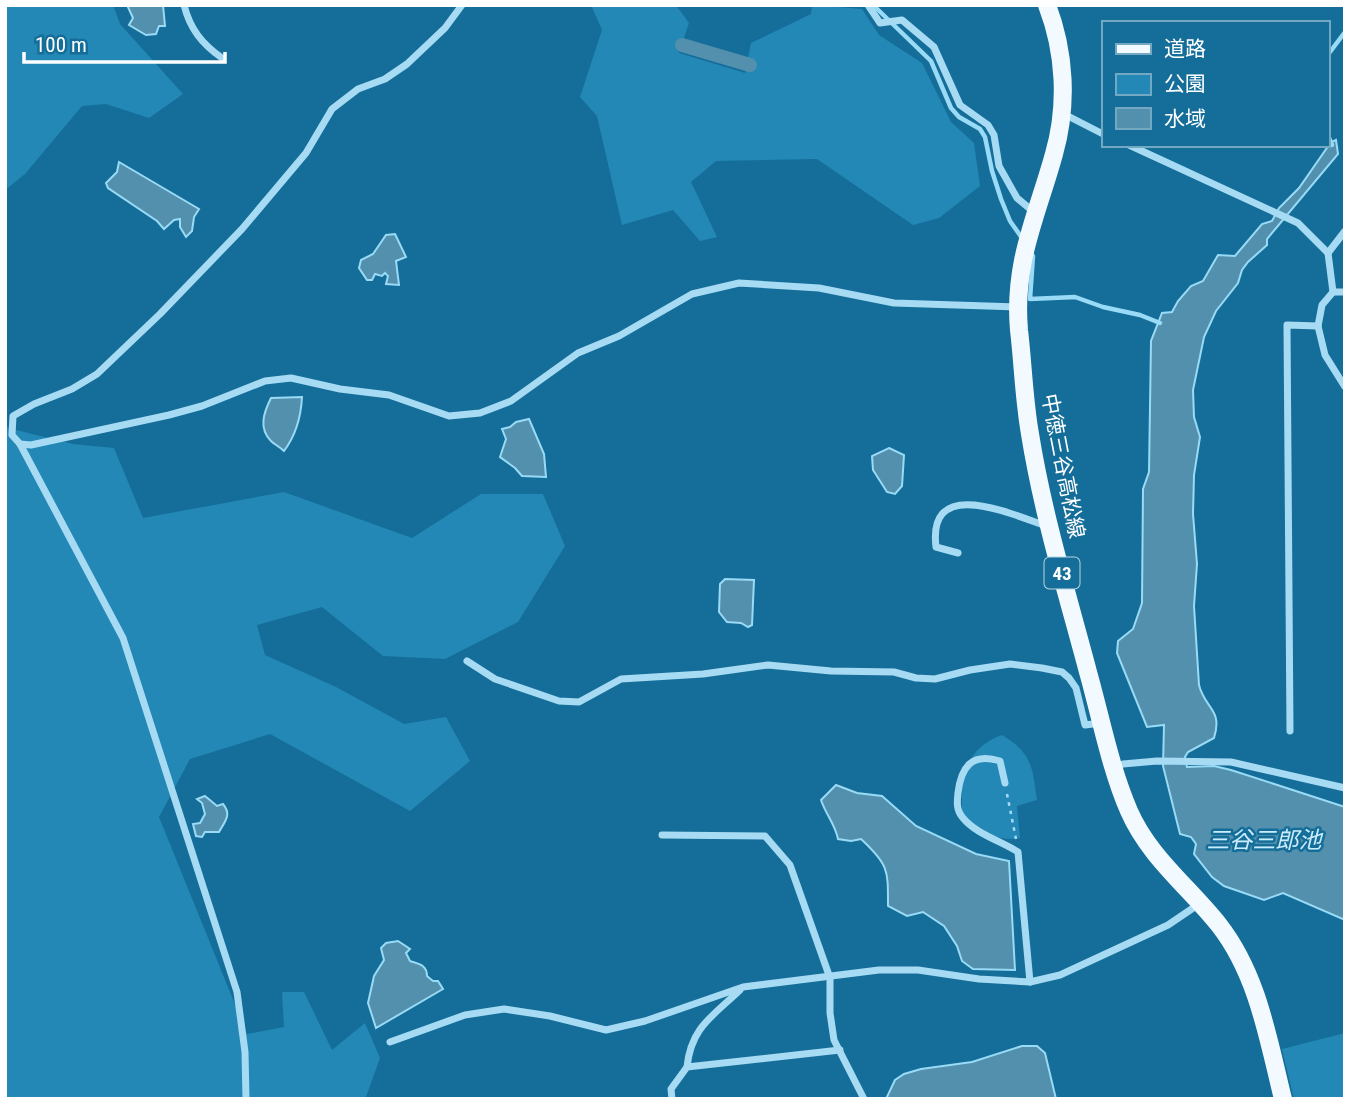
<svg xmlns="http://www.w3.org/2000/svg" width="1350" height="1104" font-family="'Roboto Condensed','Noto Sans JP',sans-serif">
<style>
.green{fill:#2388b6}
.water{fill:#5390ad;stroke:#99daf6;stroke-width:2}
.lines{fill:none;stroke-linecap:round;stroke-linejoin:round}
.stream{stroke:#99daf6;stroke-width:4.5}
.canal{stroke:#5390ad;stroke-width:14}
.path{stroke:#a7dbf3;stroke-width:2.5;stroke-dasharray:3.5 5;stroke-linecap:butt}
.minor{stroke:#a7dbf3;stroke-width:7}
.primary{stroke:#f3faff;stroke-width:18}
.labels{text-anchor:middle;stroke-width:5;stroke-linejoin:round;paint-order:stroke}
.shield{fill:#146e99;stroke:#b8d4e0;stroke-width:2}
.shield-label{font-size:19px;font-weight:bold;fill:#fff}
.street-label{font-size:21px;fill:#fff;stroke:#146e99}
.water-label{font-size:23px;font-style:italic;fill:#caecfb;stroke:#146e99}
</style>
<rect width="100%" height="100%" fill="#146e99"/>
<g class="green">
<path d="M5,5H113L120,24L183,94L149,118L106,104L82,106L25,174L5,190Z"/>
<path d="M591,5H676L689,23L679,53L745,73L751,43L811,14L812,5L862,9L879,35L922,63L951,122L974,143L980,186L939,218L913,225L817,159L716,161L691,182L717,237L700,241L673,210L622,225L597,116L580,97L602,30Z"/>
<path d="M5,421L8,428L73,444L114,448L143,518L284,492L412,538L481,494H543L565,546L518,622L445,659L383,656L322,607L257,625L265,655L336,687L404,724L446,717L470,761L410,811L270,734L190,759L159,817L247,1034L284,1027L282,992H304L332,1050L365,1023L380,1058L366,1097L367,1099H5Z"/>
<path d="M1002,735C1033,754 1032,767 1037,800L1017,806L1020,838C994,842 981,831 962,815C961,778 964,749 1002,735Z"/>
<path d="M1345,1033V1099H1294L1282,1049Z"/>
</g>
<g class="water">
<path d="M127,5H163L165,26H159L156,34L146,35L129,25L133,18Z"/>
<path d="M1336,140L1338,154L1267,239V245L1248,262L1242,270L1238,283L1216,311L1204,337L1193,390L1194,417L1200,437L1194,475L1193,514L1197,564L1194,606L1199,685C1205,709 1223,709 1214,738L1188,752L1185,757L1187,767L1214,766L1231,770L1345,807V920L1283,893L1264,900L1224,886L1212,877L1194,854L1196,844L1191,837L1180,834L1163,766L1164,725L1147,727L1117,653L1118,641L1133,629L1142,603L1143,489L1149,472L1151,341L1162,313L1172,312L1178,301L1191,286L1203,281L1218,255L1235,256L1262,224L1272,221L1279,208L1299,188L1331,142Z"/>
<path d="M119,162L199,209L194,217L192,231L186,237L180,227V219L174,220L164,229L157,221L108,188L106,183L117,172Z"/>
<path d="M395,234L406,257L396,261L399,285L386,284L388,276L385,273L382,276L375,274L372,280H367L359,268L361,260L373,254L386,235Z"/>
<path d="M302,397C301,417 296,435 284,451C280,447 275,445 271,441C258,428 264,412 271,398Z"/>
<path d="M529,419L544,454L546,477L522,476L515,468L500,457L506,439L502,429L510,427L516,422Z"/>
<path d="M889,448L904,455L902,486L895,494L887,492L873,470L872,456Z"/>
<path d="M725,579L754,580L752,625L748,627L741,623L727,622L719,612L720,584Z"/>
<path d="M836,785L857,793L882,796L916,826L976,854L1009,861L1015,970L973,969L962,961L957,946L944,926L923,912L907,916L888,906C888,870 889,865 861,839L851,841L838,839C835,824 826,815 821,800Z"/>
<path d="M205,796L217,806L223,804C232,815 225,821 219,832H205L202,837L196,836L193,824L200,823L205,814L202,803L197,799Z"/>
<path d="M398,941L410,949L406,953L410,961C419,964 427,965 427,976L433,981H438L443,989L376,1028L368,1003L374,976L384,960L381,948L386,943Z"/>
<path d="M1022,1046H1037L1045,1053L1056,1099H886L895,1080L904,1074L921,1069L972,1062Z"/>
</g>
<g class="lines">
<g class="stream">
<path d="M873,5L931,61L951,108L959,117L980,129L985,137L992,171L1001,199L1010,221L1022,238"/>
<path d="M1327,56L1345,32"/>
<path d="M1327,133L1332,145"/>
<path d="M1030,252L1033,256L1030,299L1075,297L1103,307L1140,315L1160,323"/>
</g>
<path class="canal" d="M682,45L750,65"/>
<path class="path" d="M1007,794L1016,839"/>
<g class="minor">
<path d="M184,5C190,29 202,44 222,58"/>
<path d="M462,5L445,28L407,64L385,79L358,89L332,109L306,153L242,229L160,314L97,374L72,389L34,404L13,416L12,435L20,444L31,445L169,415L202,406L265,381L291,378L340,389L389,395L449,416L480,413L511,401L578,353L619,336L692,294L739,283L819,288L894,303L1018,307"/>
<path d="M868,5L880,23L902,20L934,47L960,105L988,125L994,135L999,166L1017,198L1035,213"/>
<path d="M1062,113L1103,134"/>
<path d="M1129,145L1298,223L1328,253L1333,292L1322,305L1318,326L1287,325L1290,731"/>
<path d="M1328,253L1345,231"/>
<path d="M1333,292H1345"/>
<path d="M1318,326L1325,355L1345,387"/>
<path d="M20,444L123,638L237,992L245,1052L246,1099"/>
<path d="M958,553L936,547C927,474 1013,515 1049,527"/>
<path d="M467,661L495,679L559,701L579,702L621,679L703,674L768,665L831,671L894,672L916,678L935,679L970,670L1010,664L1042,668L1062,672L1069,678L1076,688L1085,725L1101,723"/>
<path d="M1115,767L1123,764L1157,761L1231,762L1345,788"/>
<path d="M1005,783L1000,761C972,752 961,767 958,793C957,802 956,810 963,818C976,834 1001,841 1018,852L1030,982"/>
<path d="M662,835L765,836L790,865L830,978V1013L834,1040L864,1099"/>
<path d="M390,1042L465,1015L504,1009L550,1016L606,1030L645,1021L743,987L879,970H918L979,979L1030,982L1060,975L1168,925L1199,904"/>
<path d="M687,1067C691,1027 713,1016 740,990"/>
<path d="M672,1099L671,1089L687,1067L840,1050"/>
</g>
<path class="primary" d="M1047,5C1065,52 1068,105 1054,154C1037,216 1013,262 1019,330C1023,364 1024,400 1030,434C1043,515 1067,593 1088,672C1101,718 1110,767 1129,811C1149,857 1189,887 1219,925C1258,975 1268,1039 1283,1099"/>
</g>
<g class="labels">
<rect class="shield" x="1044.5" y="557.5" width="35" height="31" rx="5"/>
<g class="shield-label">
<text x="1062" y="580">43</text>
</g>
<g class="street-label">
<text transform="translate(1063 466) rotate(79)" y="7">中徳三谷高松線</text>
</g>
<g class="water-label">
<text x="1264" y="848">三谷三郎池</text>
</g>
</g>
<rect width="1350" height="1104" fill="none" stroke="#ffffff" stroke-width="14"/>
<rect x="1102" y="21" width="228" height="126" fill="#146e99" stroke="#72a8c2" stroke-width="2"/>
<rect x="1116" y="44" width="35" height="10" fill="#f3faff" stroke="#72a8c2" stroke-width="2"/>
<text x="1164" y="56" font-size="21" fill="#ffffff">道路</text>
<rect x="1116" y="74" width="35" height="21" fill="#2388b6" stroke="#72a8c2" stroke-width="2"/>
<text x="1164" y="91" font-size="21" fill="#ffffff">公園</text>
<rect x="1116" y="108" width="35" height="21" fill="#5390ad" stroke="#72a8c2" stroke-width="2"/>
<text x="1164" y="126" font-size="21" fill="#ffffff">水域</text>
<path d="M24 52v10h201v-10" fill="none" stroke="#ffffff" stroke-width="3.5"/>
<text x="35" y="52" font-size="21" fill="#ffffff" stroke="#146e99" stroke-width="5" paint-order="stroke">100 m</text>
</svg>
